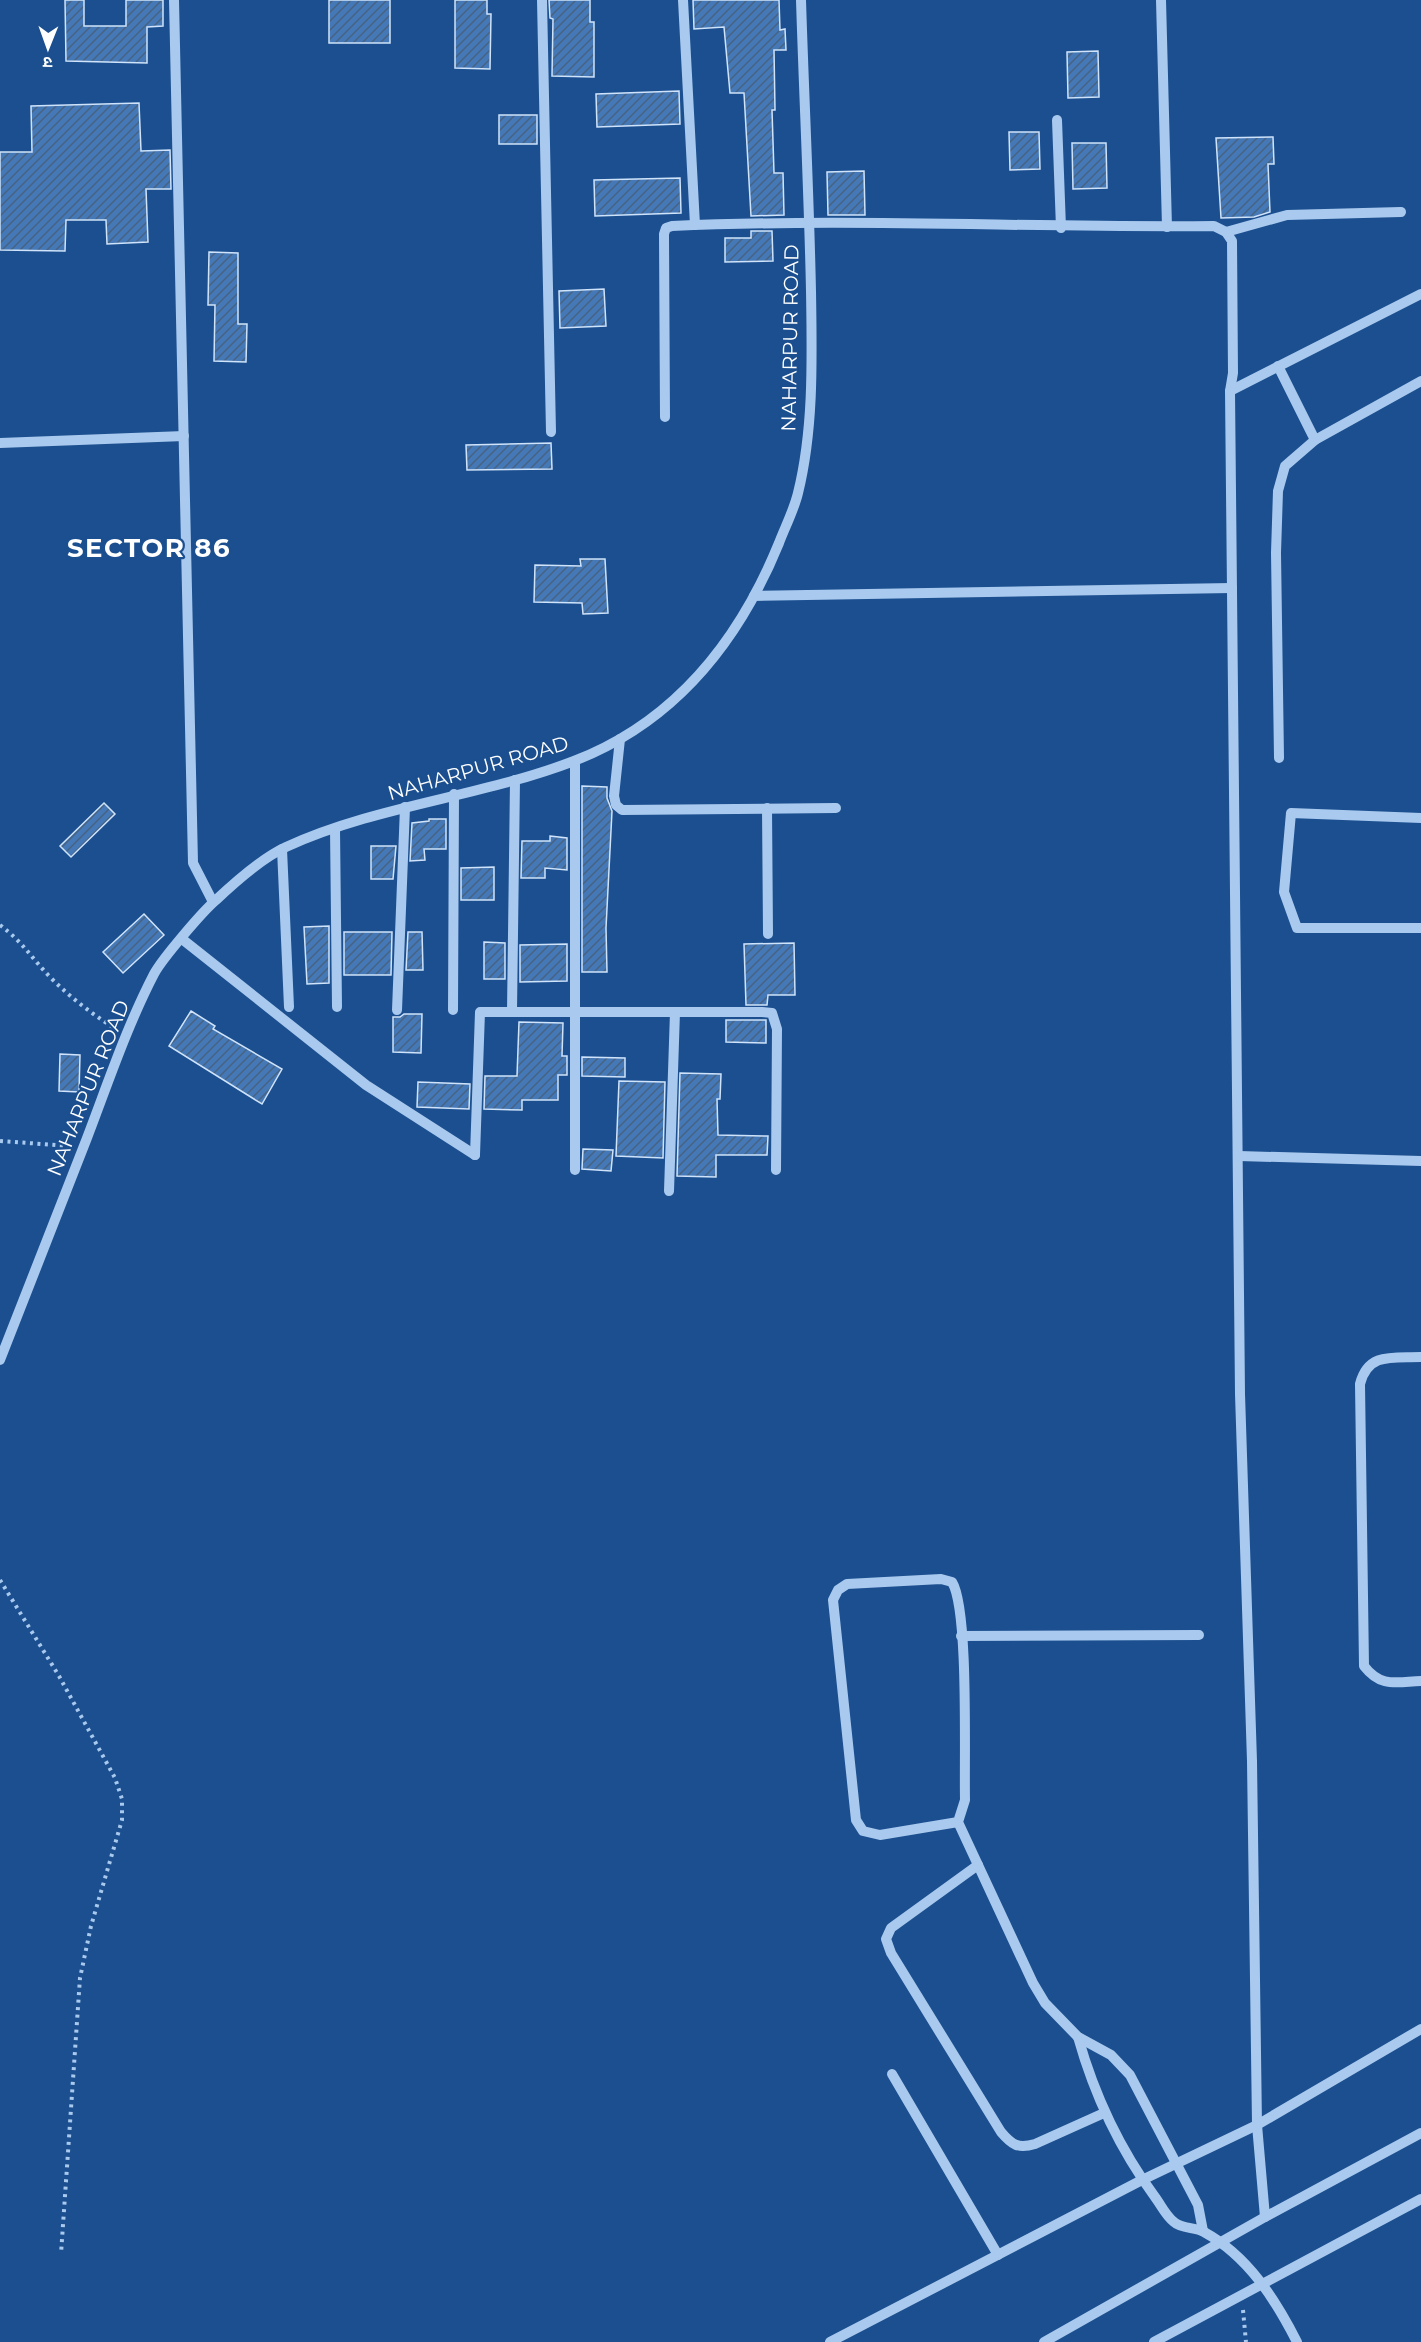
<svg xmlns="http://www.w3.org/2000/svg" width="1421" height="2342" font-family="Montserrat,'Noto Sans Devanagari',sans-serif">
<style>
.building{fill:url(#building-hatch);stroke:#cfe3fa;stroke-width:1.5}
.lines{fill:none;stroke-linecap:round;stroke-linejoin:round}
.path{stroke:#a9c9ee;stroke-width:4;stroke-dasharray:3 4.5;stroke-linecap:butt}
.minor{stroke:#a9c9ee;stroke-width:10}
.labels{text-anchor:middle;stroke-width:4.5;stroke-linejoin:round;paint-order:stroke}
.street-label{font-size:20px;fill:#fff;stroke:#1b4f8f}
.district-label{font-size:26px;font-weight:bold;letter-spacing:1.5px;fill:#fff;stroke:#1b4f8f}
</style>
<defs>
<pattern id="building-hatch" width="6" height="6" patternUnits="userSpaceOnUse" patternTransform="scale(1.5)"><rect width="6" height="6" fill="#4478b7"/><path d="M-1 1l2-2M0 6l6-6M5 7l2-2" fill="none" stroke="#486282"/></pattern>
</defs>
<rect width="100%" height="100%" fill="#1b4f8f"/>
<g class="building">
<path d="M65,0H84V26H126V0H163V26L147,27V63L66,61Z"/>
<rect x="329" y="0" width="61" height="43"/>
<path d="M455,0H487V14H491L490,69L455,68Z"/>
<path d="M549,0H590V22H594V77L552,76L553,19L550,18Z"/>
<path d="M693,0H779L780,30L785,29L786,50H774L775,110H772L774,173H783L784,215L751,216L744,93H730L724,27L694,29Z"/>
<path d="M1098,51L1099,97L1068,98L1067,52Z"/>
<path d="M679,91L680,124L597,127L596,94Z"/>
<path d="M139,103L141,151L170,150L171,189H146L148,242L107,244L106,220H66L65,251L0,250V152H32L31,106Z"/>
<rect x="499" y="115" width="38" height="29"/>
<path d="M1009,132H1039L1040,169L1010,170Z"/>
<path d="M1273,137L1274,164H1268L1270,212L1254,217L1221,218L1216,138Z"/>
<path d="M1072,143H1106L1107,188L1073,189Z"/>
<path d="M864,171L865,215H828L827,172Z"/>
<path d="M680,178L681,213L595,216L594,180Z"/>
<path d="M751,231H772L773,261L725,262V238H751Z"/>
<path d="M209,252L238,253V324H247L246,362L214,361L215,305H208Z"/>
<path d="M604,289L606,326L560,328L559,291Z"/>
<path d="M551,443L552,469L467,470L466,445Z"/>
<path d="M580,559H605L608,613L583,614L582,603L534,602L535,565L581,566Z"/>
<path d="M582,786L607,787V798L612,811L606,928L607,972H582Z"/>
<path d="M104,803L115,814L71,857L60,846Z"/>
<path d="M429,819H446V849H424L425,860L410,861L412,823L429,821Z"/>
<path d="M550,836L567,838V870L545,868V878H521L522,841H550Z"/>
<path d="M371,846H396L393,879H371Z"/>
<path d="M494,867V900H461V868Z"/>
<path d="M144,914L164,935L123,973L103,952Z"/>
<path d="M329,926V983L307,984L304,927Z"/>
<path d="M344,932H392L391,975H344Z"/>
<path d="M408,932H422L423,970H406Z"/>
<path d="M484,942L505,943V979H484Z"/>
<path d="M794,943L795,995H768L767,1005H746L744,944Z"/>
<path d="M567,944V981L520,982V945Z"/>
<path d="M191,1011L215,1026L213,1029L282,1069L262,1104L169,1046Z"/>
<path d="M404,1014H422L421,1053L393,1052V1017H400Z"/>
<path d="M726,1020H766V1043L726,1042Z"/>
<path d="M519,1022L563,1023L562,1056H567V1075H558V1100H522V1110L484,1109L485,1076H517Z"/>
<path d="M60,1054L80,1055L79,1092L59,1091Z"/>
<path d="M582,1057L625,1058V1077L582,1076Z"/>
<path d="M680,1073L721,1074L720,1099H717L718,1135L768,1136L767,1155H716V1177L677,1176Z"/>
<path d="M619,1081L665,1082L663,1158L616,1156Z"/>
<path d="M418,1082L470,1084L469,1109L417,1107Z"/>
<path d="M583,1149L613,1150L611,1171L582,1169Z"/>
</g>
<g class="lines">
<g class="path">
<path d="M0,925C24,943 32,959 52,979C71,998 91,1013 114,1028"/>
<path d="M0,1141L70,1146"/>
<path d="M0,1580L59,1676L115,1778L122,1799V1820L91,1926L80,1978L61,2254"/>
<path d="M1243,2310L1246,2342"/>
</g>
<g class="minor">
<path d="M174,0L193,863L213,902"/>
<path d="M542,0L551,432"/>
<path d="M683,0L695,225"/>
<path d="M1161,0L1167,227"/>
<path d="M1057,120L1061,228"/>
<path d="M1226,232L1287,215L1401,212"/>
<path d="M1278,366L1315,440L1285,466L1278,491L1276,553L1279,758"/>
<path d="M1230,391L1421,294"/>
<path d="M665,417L664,234L666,228L672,226C852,218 1033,228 1214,226L1226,232L1232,241L1233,373L1230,391L1240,1394L1252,1761L1257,2125L1265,2217"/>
<path d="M1315,440L1421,381"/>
<path d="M0,443L184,436"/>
<path d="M754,596L1232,588"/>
<path d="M620,739L614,796L616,805L622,810L836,808"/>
<path d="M575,761V1170"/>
<path d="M767,808L768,934"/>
<path d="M1421,818L1291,813L1284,892L1297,928H1421"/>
<path d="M335,829L337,1007"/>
<path d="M282,849L289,1007"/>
<path d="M182,939L366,1085L475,1155"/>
<path d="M397,1010L405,807"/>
<path d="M453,1010L454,794"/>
<path d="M512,1011L515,780"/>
<path d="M475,1155L480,1012H762L772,1013L777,1029L776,1170"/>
<path d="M1239,1156L1421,1161"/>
<path d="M669,1191L675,1012"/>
<path d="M1421,1357C1393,1358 1368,1352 1360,1384L1364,1666C1381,1688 1396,1682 1421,1681"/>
<path d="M0,1360C29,1286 58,1212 87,1138C108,1083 127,1026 154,974C162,959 202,912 216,900C234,883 264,857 286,847C378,805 480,797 574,761C675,722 739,641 779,543C785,527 794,510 798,493C814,428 812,358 811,291C809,194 804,97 801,0"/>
<path d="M961,1636L1199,1635"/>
<path d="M958,1822L880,1835L863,1831L856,1820L833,1600L838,1590L847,1584L941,1579L952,1582C969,1609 964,1759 965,1800L958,1822L1033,1983L1045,2003L1078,2037L1111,2055L1130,2075L1198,2205L1203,2231"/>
<path d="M978,1865L891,1928L886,1939L891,1953L1001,2132C1012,2145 1018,2149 1035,2144L1104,2113"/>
<path d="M1078,2037C1094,2094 1119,2148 1155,2197C1161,2205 1166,2216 1174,2222C1181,2229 1196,2227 1204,2232C1248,2256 1275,2299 1297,2342"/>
<path d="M892,2074L998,2255"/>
<path d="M830,2342L1142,2180L1257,2125L1421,2029"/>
<path d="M1044,2342L1265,2217L1421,2133"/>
<path d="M1154,2342L1421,2199"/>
</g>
</g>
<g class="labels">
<g class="street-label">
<text transform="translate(790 338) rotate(-89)" y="7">NAHARPUR ROAD</text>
<text transform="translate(478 768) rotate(-16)" y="7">NAHARPUR ROAD</text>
<text transform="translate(88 1088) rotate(-68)" y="7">NAHARPUR ROAD</text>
</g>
<g class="district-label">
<text x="149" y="557">SECTOR 86</text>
</g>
</g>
<g transform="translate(48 48) rotate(181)" stroke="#1b4f8f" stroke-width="4.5" paint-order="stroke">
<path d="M0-4.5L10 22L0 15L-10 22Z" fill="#ffffff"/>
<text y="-9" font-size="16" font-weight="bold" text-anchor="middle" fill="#ffffff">उ</text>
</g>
</svg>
